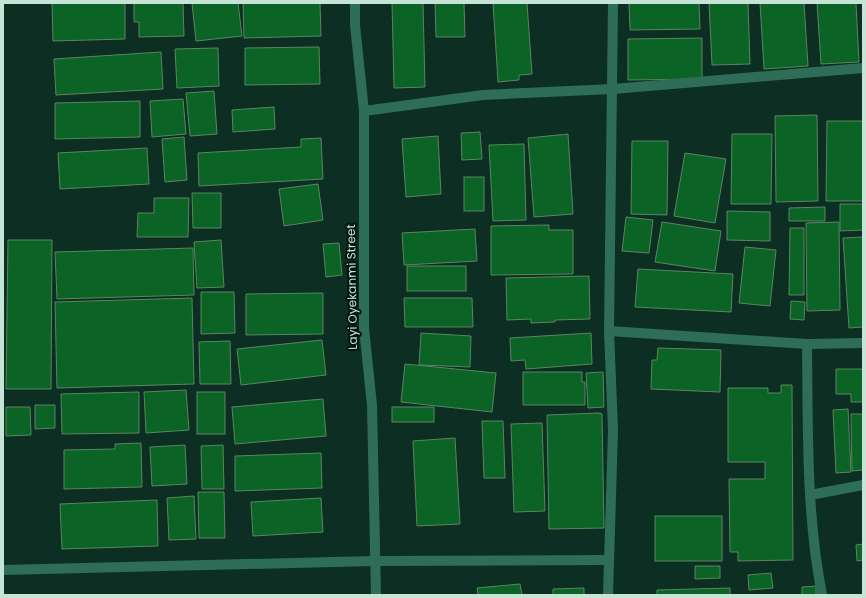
<svg xmlns="http://www.w3.org/2000/svg" width="866" height="598" font-family="Poppins,sans-serif">
<style>
.building{fill:#0b6326;stroke:#5a8660}
.lines{fill:none;stroke-linecap:round;stroke-linejoin:round}
.minor{stroke:#2e6e58;stroke-width:10}
.labels{text-anchor:middle;stroke-width:4;stroke-linejoin:round;paint-order:stroke}
.street-label{font-size:12px;fill:#c5e4d6;stroke:#00150d}
</style>
<rect width="100%" height="100%" fill="#0c2e23"/>
<g class="building">
<path d="M52,3H125V39L53,41Z"/>
<path d="M134,3H183L184,36L139,37V22H134Z"/>
<path d="M192,3H238L242,36L196,41Z"/>
<path d="M243,3H320L321,36L244,38Z"/>
<path d="M392,3H423L425,87L394,88Z"/>
<path d="M435,3H464L465,37H436Z"/>
<path d="M493,3H527L532,74L519,75V80L498,82Z"/>
<path d="M629,3H699L700,29L630,30Z"/>
<path d="M709,3H748L750,64L712,65Z"/>
<path d="M760,3H804L808,66L764,69Z"/>
<path d="M817,3H856L859,62L821,64Z"/>
<path d="M702,38V79L628,80V39Z"/>
<path d="M319,47L320,84L245,85V48Z"/>
<path d="M218,48L219,86L177,88L175,49Z"/>
<path d="M161,52L163,89L56,95L54,59Z"/>
<path d="M214,91L217,134L190,136L186,93Z"/>
<path d="M183,99L186,134L152,137L150,101Z"/>
<path d="M140,101V137L55,139V103Z"/>
<path d="M274,107L275,129L233,132L232,110Z"/>
<path d="M817,115L818,201L776,202L775,116Z"/>
<path d="M827,121H863V201H826Z"/>
<path d="M480,132L482,159L462,160L461,133Z"/>
<path d="M568,134L573,214L534,217L528,138Z"/>
<path d="M732,134H772L771,204H731Z"/>
<path d="M438,136L441,194L406,197L402,139Z"/>
<path d="M184,137L187,180L165,182L162,139Z"/>
<path d="M321,138L323,179L199,186L198,153L301,147V139Z"/>
<path d="M632,141H668L667,215L631,214Z"/>
<path d="M524,144L526,220L493,221L489,145Z"/>
<path d="M147,148L149,184L60,189L58,153Z"/>
<path d="M685,153L726,159L715,223L674,216Z"/>
<rect x="464" y="177" width="20" height="34"/>
<path d="M318,184L323,220L284,226L279,189Z"/>
<path d="M192,193H221V228H193Z"/>
<path d="M154,198H189L188,237H137L138,213H154Z"/>
<path d="M840,204H863V230L840,231Z"/>
<path d="M825,207V221H789V208Z"/>
<path d="M727,211L770,212V241L727,240Z"/>
<path d="M626,217L653,220L649,253L622,251Z"/>
<path d="M662,222L721,231L715,271L655,262Z"/>
<path d="M839,222L840,310L807,311L806,223Z"/>
<path d="M549,225V230H573V274L491,275V226Z"/>
<path d="M790,228H804V295H789Z"/>
<path d="M475,229L477,261L404,265L402,233Z"/>
<path d="M863,237V327L849,328L843,238Z"/>
<path d="M8,240H52L51,389H6Z"/>
<path d="M221,240L224,287L197,288L194,242Z"/>
<path d="M339,243L342,275L326,277L323,244Z"/>
<path d="M745,247L776,250L770,306L739,303Z"/>
<path d="M193,248L194,295L57,299L55,252Z"/>
<rect x="407" y="266" width="59" height="25"/>
<path d="M638,269L733,274L731,312L635,307Z"/>
<path d="M589,276L590,319L555,320V322L531,323V319L507,320L506,278Z"/>
<path d="M201,292H234L235,333L201,334Z"/>
<path d="M323,293V334L246,335V294Z"/>
<path d="M192,298L194,384L57,388L55,302Z"/>
<path d="M404,298H472L473,327H405Z"/>
<path d="M791,301L805,302L804,320L790,319Z"/>
<path d="M421,333L471,336L470,367L419,365Z"/>
<path d="M591,333L592,364L526,369L525,360L511,361L510,338Z"/>
<path d="M322,340L326,375L241,385L237,349Z"/>
<path d="M230,341L231,384H200L199,342Z"/>
<path d="M658,348L721,350L720,392L651,389L652,360H657Z"/>
<path d="M405,364L496,373L492,412L401,402Z"/>
<path d="M836,369H863V402H851V394H836Z"/>
<path d="M523,372H582V382H585V405H523Z"/>
<path d="M603,372L604,407L588,408L586,373Z"/>
<path d="M781,385H792L793,560L738,561V552H730L729,479H765V462H728V388H768V393H781Z"/>
<path d="M186,390L189,430L146,433L144,392Z"/>
<path d="M139,392V433L62,434L61,394Z"/>
<rect x="197" y="392" width="28" height="42"/>
<path d="M323,399L326,436L235,444L232,407Z"/>
<path d="M35,405H55V428L35,429Z"/>
<path d="M6,407H30L31,435L6,436Z"/>
<rect x="392" y="407" width="42" height="15"/>
<path d="M848,409L851,472L836,473L833,410Z"/>
<path d="M599,413L602,414L604,528L549,529L547,415Z"/>
<path d="M851,414H863V470L852,471Z"/>
<path d="M482,421H503L505,478H484Z"/>
<path d="M542,423L545,511L514,512L511,424Z"/>
<path d="M455,438L460,524L417,526L413,441Z"/>
<path d="M141,443L142,487L64,489V450L115,449V444Z"/>
<path d="M185,445L187,484L152,486L150,447Z"/>
<path d="M223,445L224,489H202L201,446Z"/>
<path d="M321,453L322,488L235,491V456Z"/>
<path d="M198,492H224L225,538H199Z"/>
<path d="M194,496L196,539L169,540L167,498Z"/>
<path d="M321,498L323,532L253,536L251,502Z"/>
<path d="M157,500L158,546L62,549L60,504Z"/>
<rect x="655" y="516" width="67" height="45"/>
<path d="M863,544V560L857,561L856,545Z"/>
<path d="M695,566H720V578L695,579Z"/>
<path d="M771,573L773,588L749,590L748,575Z"/>
<path d="M520,584L522,595H478L477,588Z"/>
<path d="M816,586V595H802V587Z"/>
<path d="M584,588V595H553V589Z"/>
<path d="M730,588V595H657V590Z"/>
</g>
<g class="lines">
<g class="minor">
<path d="M355,3V25L364,111V328L372,405L376,595"/>
<path d="M364,111L483,95L613,89L863,68"/>
<path d="M609,331L807,344L863,343"/>
<path d="M807,344C808,428 806,513 822,595"/>
<path d="M810,495L863,485"/>
<path d="M3,570L374,561L609,560"/>
<path d="M608,595L613,430L609,331L613,3"/>
</g>
</g>
<g class="labels">
<g class="street-label">
<text transform="translate(352 287) rotate(-91)" y="4">Layi Oyekanmi Street</text>
</g>
</g>
<rect width="866" height="598" fill="none" stroke="#c5e4d6" stroke-width="8"/>
</svg>
